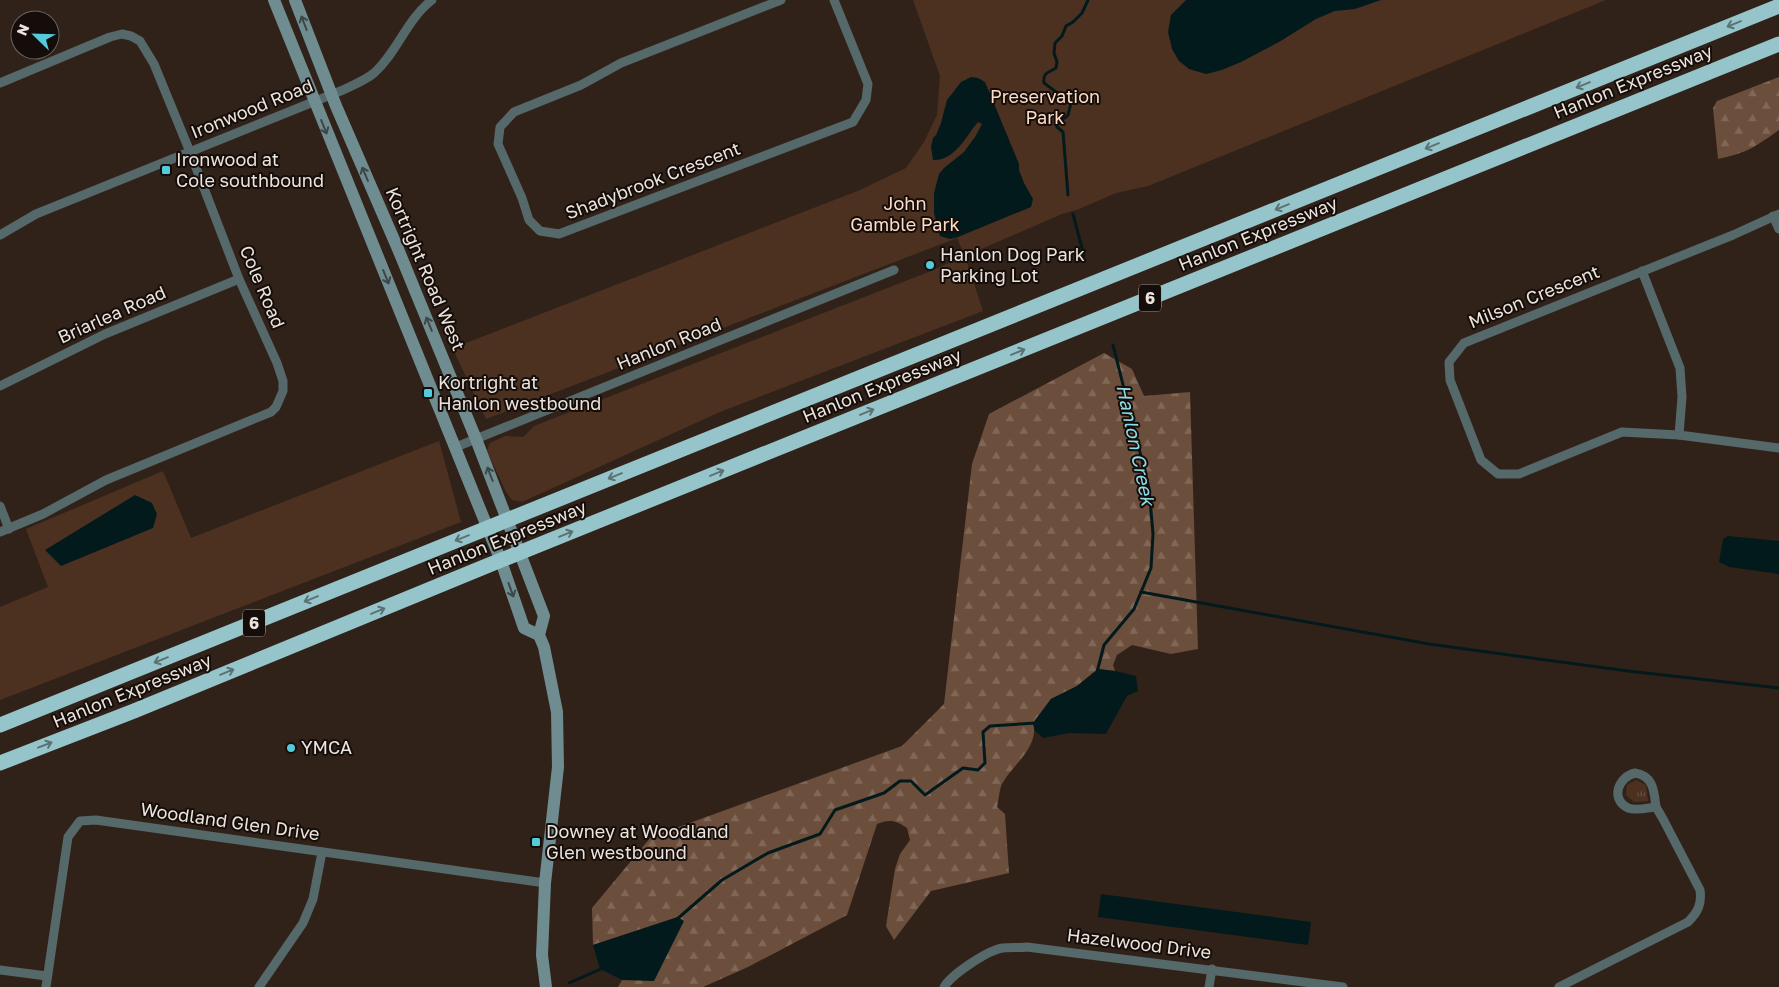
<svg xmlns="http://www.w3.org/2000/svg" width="1779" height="987" font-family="'Golos Text',sans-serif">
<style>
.grass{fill:url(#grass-tufts)}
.forest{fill:url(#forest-firs)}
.green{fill:#4c3120}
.water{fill:#031a1d}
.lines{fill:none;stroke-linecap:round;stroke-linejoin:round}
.stream{stroke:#031a1d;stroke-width:3}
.street{stroke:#55686a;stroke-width:9}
.secondary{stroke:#6f8d91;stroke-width:12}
.highway{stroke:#95c4ca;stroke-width:15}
.oneway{stroke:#3d4746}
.oneway2{stroke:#5b7273}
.poi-dot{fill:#53cbda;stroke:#140d09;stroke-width:2}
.labels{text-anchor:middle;stroke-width:4;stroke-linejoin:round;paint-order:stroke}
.shield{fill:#140d09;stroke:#aca39d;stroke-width:1}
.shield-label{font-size:16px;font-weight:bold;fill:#ede3dd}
.street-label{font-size:18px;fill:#ede3dd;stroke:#140d09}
.park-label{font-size:18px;fill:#fedbc6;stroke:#140d09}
.poi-label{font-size:18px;fill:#ede3dd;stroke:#140d09;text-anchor:start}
.water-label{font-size:19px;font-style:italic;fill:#8cdce7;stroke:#140d09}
</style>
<defs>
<pattern id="grass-tufts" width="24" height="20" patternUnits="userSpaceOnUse" patternTransform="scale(1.25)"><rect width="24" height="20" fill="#4c3120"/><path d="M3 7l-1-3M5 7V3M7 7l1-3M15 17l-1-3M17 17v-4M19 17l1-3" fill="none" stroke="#664f40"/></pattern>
<pattern id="forest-firs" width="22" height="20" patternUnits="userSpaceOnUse" patternTransform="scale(1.25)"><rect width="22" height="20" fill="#6b4e3b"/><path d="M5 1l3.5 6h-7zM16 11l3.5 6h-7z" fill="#806757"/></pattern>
</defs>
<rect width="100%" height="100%" fill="#312219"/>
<path class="grass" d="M1636,780L1646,785L1648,801L1634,802L1626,795L1627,785Z"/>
<g class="forest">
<path d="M1779,77V130C1755,147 1747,153 1718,159L1713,108L1717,101Z"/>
<path d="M1104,353L1132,369L1144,396L1190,392L1198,649L1171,654L1132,645L1117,655L1113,665L1115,671L1098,669L1077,686L1051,699L1033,723C1040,747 1011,766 1002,784C999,790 999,800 997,807L1005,814L1009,873L931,891L894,940L886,926L895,869L900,854L910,840L907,828C896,820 889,819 877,824L847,915L748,967L703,987H618L622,980H654L678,917L593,945L592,908L651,837L902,746L944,704L972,464L989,414Z"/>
</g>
<g class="green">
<path d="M913,0H1606L1148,186L1116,193L1079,209L1062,214L965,256L983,311L720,412L522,502L512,500L506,492L487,451L490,443L505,436L523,437L534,426L926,273L965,256L957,238L486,419L450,343L456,347L860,190L906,168L924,142L937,115L940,76Z"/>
<path d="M439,441L461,522L0,700V607L48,587L26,529L163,471L191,538Z"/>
</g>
<g class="water">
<path d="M1186,0H1381L1355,9L1335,11L1316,19L1279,42L1241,62L1222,70L1206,74L1189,69L1179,61L1172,49L1168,32L1171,15Z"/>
<path d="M971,77L978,78L985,82L1019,164V170L1024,183L1033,199L1031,207L958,237L950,239L940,236L934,213V193L939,174L944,168L964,152L975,137L982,124L978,122C966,136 955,161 933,160L931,147L933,138L936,135L941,123L947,100L961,82Z"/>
<path d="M135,495L152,503L157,514L153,528L61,566L45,550Z"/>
<path d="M1728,536L1779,541V574L1729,567L1719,562L1723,539Z"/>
<path d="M1098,669L1115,671L1136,676L1138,691L1127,696L1106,734L1069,733L1043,738L1035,731L1033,723L1051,699L1077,686Z"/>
<path d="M1101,894L1311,922L1308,945L1098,917Z"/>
<path d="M678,917L684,921L654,981L622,980L600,969L593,945Z"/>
</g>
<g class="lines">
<g class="stream">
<path d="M1068,195L1063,132L1057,127L1056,123L1059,119L1065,118L1068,115L1071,103L1044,83C1043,72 1048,73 1056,68L1057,62L1054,53L1055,43L1062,36L1066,26L1073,22L1082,13L1088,0"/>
<path d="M1073,214L1084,256"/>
<path d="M1141,592L1429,644L1628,671L1779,688"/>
<path d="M1097,672L1104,645L1134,609L1151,568L1153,534L1149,488L1113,345"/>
<path d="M676,920L722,880L768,853L820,834L835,810L884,793L900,781H911L925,795L963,768L978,770L985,763L983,732L990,726L1036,723"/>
<path d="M569,983L603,968"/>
</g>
<g class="street">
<path d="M781,0L621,63L581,85L514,112L500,127L498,144L522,198L529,220L540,231L559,234L853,122L866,100L868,84L834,0"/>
<path d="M0,83L110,37L122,34L131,36L140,41L154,64L190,152L239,279L277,363L283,381V391L276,407L271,412L106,480L43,514L0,532"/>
<path d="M1779,214L1733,235L1464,343L1449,362L1450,380L1481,460L1498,474H1519L1622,432L1679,435L1779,448"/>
<path d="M1773,216L1779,229"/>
<path d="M0,235L36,214L343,90C353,85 366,80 374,73C397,53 406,20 432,0"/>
<path d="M1642,271L1680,368L1682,397L1679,435"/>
<path d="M0,386L105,334L239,279"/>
<path d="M456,447L894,270"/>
<path d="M0,506L9,529"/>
<path d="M1635,773C1654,776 1654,792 1656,807C1647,808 1636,811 1628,808C1610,799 1618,777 1635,773Z"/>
<path d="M0,970L47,976"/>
<path d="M46,987L68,837L80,821L96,820L545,883"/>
<path d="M259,987L303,923L313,899L322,852"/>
<path d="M944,987C952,974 988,950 1003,948C1010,947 1019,948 1027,947L1343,987"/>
<path d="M1209,987L1212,969"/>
<path d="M1559,987L1688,922C1698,912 1702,904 1700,890L1663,819L1656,807"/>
</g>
<g class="secondary">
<path d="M274,0L501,561L524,628L539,635"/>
<path d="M295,0L336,106L398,249L476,439L544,616L539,635L544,647L557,712L558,767L545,883L542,955L546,987"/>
</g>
<g class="highway">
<path d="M0,725L1779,6"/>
<path d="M0,763L134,711L484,567L1779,44"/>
</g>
</g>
<defs><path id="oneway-shaft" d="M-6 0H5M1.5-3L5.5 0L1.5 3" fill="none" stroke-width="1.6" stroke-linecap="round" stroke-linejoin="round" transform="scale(1.25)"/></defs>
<g class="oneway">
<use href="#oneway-shaft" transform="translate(304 23) rotate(-111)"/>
<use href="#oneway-shaft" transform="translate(324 127) rotate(68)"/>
<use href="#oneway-shaft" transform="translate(365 174) rotate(-113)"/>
<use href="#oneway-shaft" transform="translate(386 277) rotate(68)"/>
<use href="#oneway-shaft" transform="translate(429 324) rotate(-112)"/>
<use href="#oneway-shaft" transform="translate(490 474) rotate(-111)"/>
<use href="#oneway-shaft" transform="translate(511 590) rotate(70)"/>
</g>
<g class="oneway2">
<use href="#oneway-shaft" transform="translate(1734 24) rotate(158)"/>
<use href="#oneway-shaft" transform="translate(1583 85) rotate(158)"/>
<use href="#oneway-shaft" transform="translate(1432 146) rotate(158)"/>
<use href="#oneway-shaft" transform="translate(1282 207) rotate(158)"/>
<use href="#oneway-shaft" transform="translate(1018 352) rotate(-22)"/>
<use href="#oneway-shaft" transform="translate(867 412) rotate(-22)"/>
<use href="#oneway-shaft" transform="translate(717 473) rotate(-22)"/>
<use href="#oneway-shaft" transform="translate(615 476) rotate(158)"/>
<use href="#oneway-shaft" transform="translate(566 534) rotate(-22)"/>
<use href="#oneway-shaft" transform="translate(462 538) rotate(158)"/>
<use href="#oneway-shaft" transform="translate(311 599) rotate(158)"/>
<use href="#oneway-shaft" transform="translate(378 611) rotate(-22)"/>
<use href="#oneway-shaft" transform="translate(161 660) rotate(158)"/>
<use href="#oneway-shaft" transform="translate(227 672) rotate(-22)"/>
<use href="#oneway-shaft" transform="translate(45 745) rotate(-21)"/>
</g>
<g class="poi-dot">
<rect x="161" y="165" width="10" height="10" rx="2.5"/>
<circle cx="930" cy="265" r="5"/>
<rect x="423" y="388" width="10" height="10" rx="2.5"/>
<circle cx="291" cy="748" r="5"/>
<rect x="531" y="837" width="10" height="10" rx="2.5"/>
</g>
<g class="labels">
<g class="shield">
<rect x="1139" y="284.5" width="22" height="27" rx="4"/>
<rect x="243" y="609.5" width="22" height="27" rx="4"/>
</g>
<g class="shield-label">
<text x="1150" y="304">6</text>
<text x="254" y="629">6</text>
</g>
<g class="street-label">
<text transform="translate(1633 82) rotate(-22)" y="6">Hanlon Expressway</text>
<text transform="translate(252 109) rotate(-22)" y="6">Ironwood Road</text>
<text transform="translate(653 181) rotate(-21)" y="6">Shadybrook Crescent</text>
<text transform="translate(1258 234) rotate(-22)" y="6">Hanlon Expressway</text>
<text transform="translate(425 269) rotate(67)" y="6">Kortright Road West</text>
<text transform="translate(262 287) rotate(67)" y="6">Cole Road</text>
<text transform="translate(1534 297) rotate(-22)" y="6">Milson Crescent</text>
<text transform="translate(112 315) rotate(-24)" y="6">Briarlea Road</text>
<text transform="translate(669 344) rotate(-22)" y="6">Hanlon Road</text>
<text transform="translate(882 386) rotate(-22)" y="6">Hanlon Expressway</text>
<text transform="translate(507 538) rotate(-22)" y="6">Hanlon Expressway</text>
<text transform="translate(132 691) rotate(-22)" y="6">Hanlon Expressway</text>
<text transform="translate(230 822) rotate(8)" y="6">Woodland Glen Drive</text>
<text transform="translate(1139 944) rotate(7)" y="6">Hazelwood Drive</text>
</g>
<g class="park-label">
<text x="1045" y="103">Preservation<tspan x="1045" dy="21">Park</tspan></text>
<text x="905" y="210">John<tspan x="905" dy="21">Gamble Park</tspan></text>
</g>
<g class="poi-label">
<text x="176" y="166">Ironwood at<tspan x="176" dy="21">Cole southbound</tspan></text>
<text x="940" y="261">Hanlon Dog Park<tspan x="940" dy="21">Parking Lot</tspan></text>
<text x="438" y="389">Kortright at<tspan x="438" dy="21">Hanlon westbound</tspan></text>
<text x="301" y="754">YMCA</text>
<text x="546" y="838">Downey at Woodland<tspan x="546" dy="21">Glen westbound</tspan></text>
</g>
<g class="water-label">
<text transform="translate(1136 445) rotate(78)" y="7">Hanlon Creek</text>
</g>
</g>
<g transform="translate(35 35) rotate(293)"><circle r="24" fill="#140d09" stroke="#6b635e"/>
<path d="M0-4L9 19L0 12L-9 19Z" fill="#53cbda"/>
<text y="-8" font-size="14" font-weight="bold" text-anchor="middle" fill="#ede3dd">N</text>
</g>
</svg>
